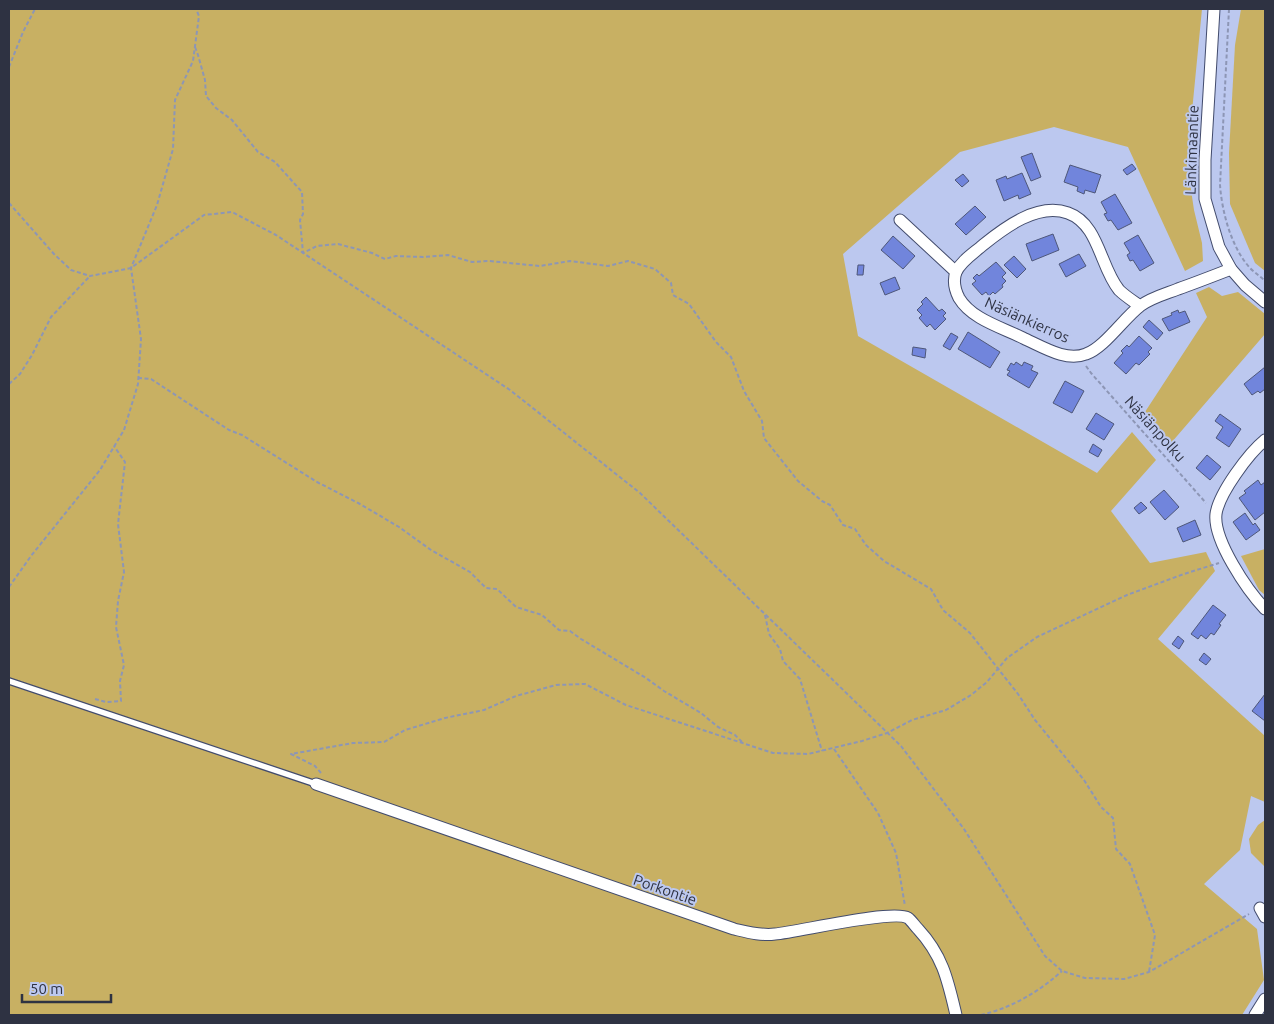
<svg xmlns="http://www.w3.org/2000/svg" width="1274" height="1024" font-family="Ubuntu,sans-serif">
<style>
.green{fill:#c8b063}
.building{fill:#7185dc;stroke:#4e5779}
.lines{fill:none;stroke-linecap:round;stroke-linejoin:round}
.service-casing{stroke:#434c6d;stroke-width:8}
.minor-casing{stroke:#434c6d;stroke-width:13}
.path{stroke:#8d96b5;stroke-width:2;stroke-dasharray:4 2.5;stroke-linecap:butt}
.service{stroke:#fff;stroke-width:5.5}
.minor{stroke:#fff;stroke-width:11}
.labels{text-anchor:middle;stroke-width:4;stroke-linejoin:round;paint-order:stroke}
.street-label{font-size:15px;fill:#2e3242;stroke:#bcc8ef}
</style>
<rect width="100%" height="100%" fill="#bcc8ef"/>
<g class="green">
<path d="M9,9H1202L1187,163L1194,210L1202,243L1203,261L1185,271L1128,147L1054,127L960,152L843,254L858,336L1097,473L1132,432L1156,460L1111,511L1150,563L1206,552L1215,571L1158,639L1265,736V802L1251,796L1240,850L1204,884L1257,929L1264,980L1242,1015H9Z"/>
<path d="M1241,9H1265V271L1255,263L1230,204L1229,153L1235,45Z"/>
<path d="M1209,287L1222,296L1238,292L1265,314V334L1171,443L1143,415L1207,317L1196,293Z"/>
<path d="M1265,549V595L1259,590L1241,556Z"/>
<path d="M1265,820V867L1251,853L1249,839L1258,825Z"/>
</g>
<g class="building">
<path d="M1032,153L1041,177L1031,181L1021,157Z"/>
<path d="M1132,164L1136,169L1127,175L1123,170Z"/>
<path d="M1070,165L1101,175L1095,193L1085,190L1084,194L1077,191L1078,187L1064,182Z"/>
<path d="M1022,173L1031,194L1019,199L1018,195L1004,201L996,180L1006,176L1007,179Z"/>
<path d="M963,174L969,181L962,187L955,180Z"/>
<path d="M1115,194L1132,223L1118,230L1111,220L1108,221L1104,214L1107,213L1101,202Z"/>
<path d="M975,206L986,217L966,235L955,224Z"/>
<path d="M1053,234L1059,250L1032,261L1026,244Z"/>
<path d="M1138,235L1154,263L1140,271L1133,260L1130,261L1127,255L1130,253L1124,243Z"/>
<path d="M893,236L915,256L903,269L881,250Z"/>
<path d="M1079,254L1086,266L1066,277L1059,264Z"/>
<path d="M1014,256L1026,269L1017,278L1004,265Z"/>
<path d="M996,262L1006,273L1002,277L1006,281L1002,285L1003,287L995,294L993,292L989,296L986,292L982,295L972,284L976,281L973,278L977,274L979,276Z"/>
<path d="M858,265H864L863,275H857Z"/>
<path d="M895,277L900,289L885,295L880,283Z"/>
<path d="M926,297L939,311L942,309L946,313L943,316L946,319L935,330L930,324L927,327L919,318L922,315L917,310L923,304L921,302Z"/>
<path d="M1178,310L1179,313L1185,311L1190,322L1169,331L1162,319L1172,315L1171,313Z"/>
<path d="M1149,320L1163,333L1157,340L1143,327Z"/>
<path d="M968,332L1000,352L990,368L958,349Z"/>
<path d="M951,333L958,337L950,350L943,346Z"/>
<path d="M1139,336L1152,348L1148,352L1150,354L1139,365L1136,363L1126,374L1114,363L1123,353L1121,351L1127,345L1129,347Z"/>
<path d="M913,347L926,349L925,358L912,355Z"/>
<path d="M1016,362L1022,366L1024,362L1033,366L1031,370L1038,373L1029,388L1007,375L1010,371L1007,370L1011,363L1014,365Z"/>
<path d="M1265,367V389L1260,393L1258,391L1252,395L1244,384Z"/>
<path d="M1065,381L1084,391L1072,413L1053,403Z"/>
<path d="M1096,413L1114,424L1104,440L1086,429Z"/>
<path d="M1220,414L1241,429L1229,447L1216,438L1223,427L1215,421Z"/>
<path d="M1093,444L1102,450L1098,457L1089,452Z"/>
<path d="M1207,455L1221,467L1210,480L1196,468Z"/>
<path d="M1258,480L1261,485L1265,482V512L1255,520L1239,498L1246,493L1244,491Z"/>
<path d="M1164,490L1179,507L1165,520L1150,502Z"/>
<path d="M1141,502L1147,508L1139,514L1134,508Z"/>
<path d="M1245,513L1253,525L1255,523L1260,530L1246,540L1233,522Z"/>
<path d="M1195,520L1201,535L1183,542L1177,528Z"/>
<path d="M1213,605L1226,615L1219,624L1221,625L1214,635L1211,633L1206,639L1201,635L1198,639L1191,634Z"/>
<path d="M1178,636L1184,641L1179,649L1172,644Z"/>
<path d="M1204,653L1211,659L1206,665L1199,660Z"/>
<path d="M1265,694V721L1252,711Z"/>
</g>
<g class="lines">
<g class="service-casing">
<path id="service" d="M9,681L316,784"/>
</g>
<g class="minor-casing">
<g id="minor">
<path d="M1214,9L1205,160V199L1219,247L1231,269L1245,285L1265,302"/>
<path d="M900,220L956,272"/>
<path d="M1140,306C1133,301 1125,296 1119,290C1100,267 1099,224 1068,213C1038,202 1004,228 983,245C974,253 961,261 956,272C953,280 955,290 959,298C972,320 1004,328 1025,339C1043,347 1066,362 1086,354C1104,348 1124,318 1140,306C1150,298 1165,294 1178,289C1195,283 1213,276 1231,269"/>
<path d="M1265,440C1249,453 1219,493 1216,514C1213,540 1247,590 1265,609"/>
<path d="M316,784L734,929C747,932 761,936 775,934C798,932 893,909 908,918C911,920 915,926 918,929C943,956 948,981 956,1015"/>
<path d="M1260,908L1265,917"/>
<path d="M1255,1015L1265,999"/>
</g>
</g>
<g class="path">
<path d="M1229,9L1220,185C1222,212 1231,247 1250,268C1255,273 1260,276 1265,281"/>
<path d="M195,47L198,55L205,80L206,96L216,108L232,120L258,152L275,162L302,192L303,214L300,220L303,253L317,246L338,244L372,253L385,259L396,256L423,257L448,255L472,262L489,261L540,266L570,261L608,266L628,261L655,269L671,283L673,295L689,304L716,342L731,357L744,391L762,421L764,438L798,481L822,501L830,505L843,525L855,529L866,545L884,561L931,589L943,610L970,633L1018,694L1035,720L1084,780L1101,807L1113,818L1116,849L1130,864L1155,935L1149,972"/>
<path d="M9,67L23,32L35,9"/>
<path d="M9,203L54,254L71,270L90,276L131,268L204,215L232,212L276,235L510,390L640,493L901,746L964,829L1045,956L1062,971L1085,978L1124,979L1149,972L1249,914"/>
<path d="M1086,366L1091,373L1206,503"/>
<path d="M138,378L151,379L229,430L242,435L317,482L360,504L399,527L431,550L470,572L486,588L497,589L516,607L542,615L559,630L570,631L581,639L646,678L664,691L701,713L718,727L735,735L743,743"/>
<path d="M9,384L20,374L32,355L51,317L90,276"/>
<path d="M9,587L31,556L100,470L124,430L138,384L141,339L131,268L157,205L173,149L175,100L193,61L199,16L196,9"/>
<path d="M765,615L769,634L780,649L783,661L800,679L822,751"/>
<path d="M95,699L106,702L121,701L120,681L124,665L116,627L118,601L124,572L118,524L125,462L114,446"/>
<path d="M834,749L878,813L896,853L905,906"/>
<path d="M321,773L315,766L291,754L353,743L384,742L405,730L445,718L484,710L516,696L556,685L585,684L626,705L773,753L808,754L862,741L887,733L912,720L946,710L971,695L987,682L1007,658L1037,637L1127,595L1184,574L1219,563"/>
<path d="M981,1015C1011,1008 1039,992 1062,971"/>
</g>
<use href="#service" class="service"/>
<use href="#minor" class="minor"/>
</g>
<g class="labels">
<g class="street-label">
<text transform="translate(1192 150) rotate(-88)" y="5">Länkimaantie</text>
<text transform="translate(1027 320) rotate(24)" y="5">Näsiänkierros</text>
<text transform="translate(1155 429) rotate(48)" y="5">Näsiänpolku</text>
<text transform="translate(665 890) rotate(19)" y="5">Porkontie</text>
</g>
</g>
<rect width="1274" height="1024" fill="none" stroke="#2e3242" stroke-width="20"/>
<path d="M22 994v8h89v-8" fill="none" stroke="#2e3242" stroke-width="2.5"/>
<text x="30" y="994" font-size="15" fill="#2e3242" stroke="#bcc8ef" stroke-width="4" paint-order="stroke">50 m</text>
</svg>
